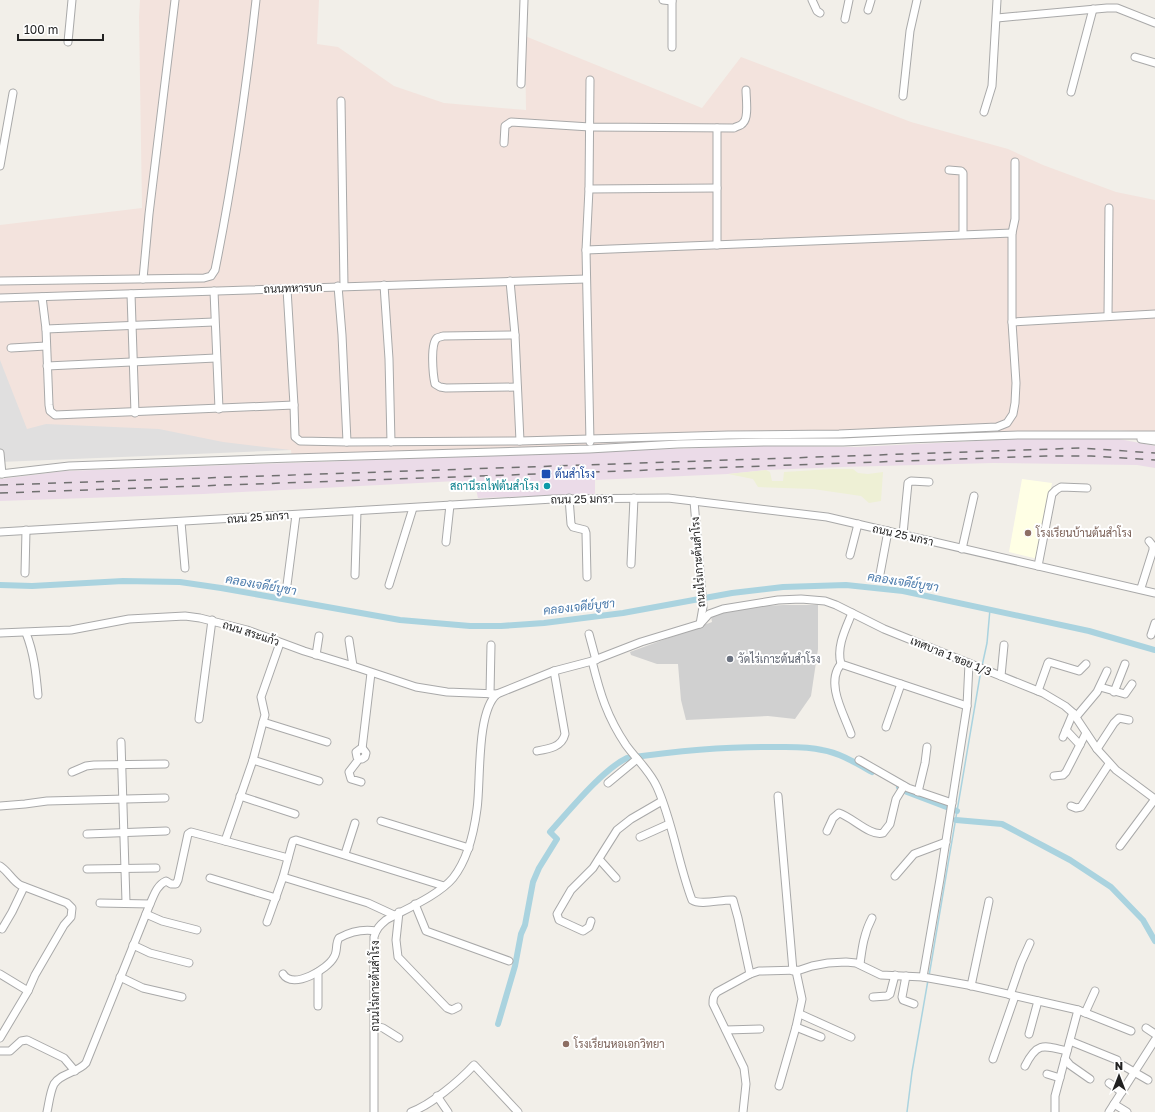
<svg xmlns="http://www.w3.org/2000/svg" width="1155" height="1112" font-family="'Golos Text',Sarabun,sans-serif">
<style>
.residential{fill:#e0dfdf}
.industrial{fill:#ebdbe8}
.education{fill:#ffffe5}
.religious{fill:#d0d0d0}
.military{fill:#f3e3dd}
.farmland{fill:#eef0d5}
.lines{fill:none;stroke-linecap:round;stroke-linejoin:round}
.stream{stroke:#aad3df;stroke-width:1.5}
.canal{stroke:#aad3df;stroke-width:6}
.minor-casing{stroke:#a9a9a9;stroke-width:9}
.minor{stroke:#fff;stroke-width:7}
.rail{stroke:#707070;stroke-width:1.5;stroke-dasharray:8 8;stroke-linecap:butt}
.transit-dot{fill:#1a4fb4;stroke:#fff;stroke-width:1.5}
.culture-dot{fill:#0f9aa8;stroke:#fff;stroke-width:1.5}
.education-dot{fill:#8d6e63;stroke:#fff;stroke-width:1.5}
.worship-dot{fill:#6b7280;stroke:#fff;stroke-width:1.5}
.labels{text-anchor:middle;stroke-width:4;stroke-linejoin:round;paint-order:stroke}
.street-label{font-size:11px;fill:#222;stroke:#fff}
.transit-label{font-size:11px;fill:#164399;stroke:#fff;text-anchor:start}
.culture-label{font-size:11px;fill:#0d838f;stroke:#fff;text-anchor:end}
.education-label{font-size:11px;fill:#785e54;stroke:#fff;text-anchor:start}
.worship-label{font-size:11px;fill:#5b616d;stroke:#fff;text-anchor:start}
.water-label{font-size:12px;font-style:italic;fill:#4a7aab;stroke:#fff}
</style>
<rect width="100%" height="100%" fill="#f2efe9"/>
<path class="residential" d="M0,352L291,450L0,462Z"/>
<path class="industrial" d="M1114,438L1155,446V468L1137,465L993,463L842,467L766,470L728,474L595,480V494L478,498L475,485L457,481L203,494L0,501V479L65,471L756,446L857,447L1017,439Z"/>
<path class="education" d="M1022,479L1052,483L1038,559L1009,552Z"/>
<path class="religious" d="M783,605H818V649L811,696L795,719L768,716L686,720L681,700L678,664H657L631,655L630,652L712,622L711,617L725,611L746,607Z"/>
<path class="military" d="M140,0H319L317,44L338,47L394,86L444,103L526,110L525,36L702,108L741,57L911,122L1008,149L1043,165L1116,192L1155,200V433L1117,430L1003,433L292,458L291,450L223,442L159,429L46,424L27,429L0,360V225L142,208L139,17Z"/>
<path class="farmland" d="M832,469H853L858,473L868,474L883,472L881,501L869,503L861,496L813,489L758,487L753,479L728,474L766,470L770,472L772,481H783L784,472Z"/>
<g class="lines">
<g class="stream">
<path d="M982,666L987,643L990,609"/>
<path d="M929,976L981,670"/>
<path d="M907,1112L912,1072L928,980"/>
</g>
<g class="canal">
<path d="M0,585L32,586L123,581L180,582L221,588L400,620L470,626H501L544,623L623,613L732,593L783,587L846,585L903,591L1089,631L1155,650"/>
<path d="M899,787L907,792L957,811"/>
<path d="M956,820L1002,824L1070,860L1111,887L1143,920L1155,941"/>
<path d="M498,1024L515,966L521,934L525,925L533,882L539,868L557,839L550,832C569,811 603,769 627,758C676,751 724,746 773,747C789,747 807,746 822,750C840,753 856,763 872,772"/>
</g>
<g class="minor-casing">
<g id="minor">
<path d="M663,0L672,1"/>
<path d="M812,0L817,11L820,13"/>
<path d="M868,10L871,0"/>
<path d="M997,18L1107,8H1117L1155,23"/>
<path d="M845,19L849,0"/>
<path d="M68,42L72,0"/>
<path d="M672,47V0"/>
<path d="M1135,57L1155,63"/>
<path d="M521,84L524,0"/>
<path d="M1071,92L1093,9"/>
<path d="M903,96L910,31L917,0"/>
<path d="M341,101L344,286"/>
<path d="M984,112L992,86L997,0"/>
<path d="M504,143L505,126L511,122L590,127L734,128C737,126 741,126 743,123C749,118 746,98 746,90"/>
<path d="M0,166L13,93"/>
<path d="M949,170L961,171L963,173V234"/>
<path d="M589,189L717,188"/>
<path d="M1012,233L1015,219V162"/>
<path d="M717,245V128"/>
<path d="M143,279L149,214L175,0"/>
<path d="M0,281L204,278L211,276L215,270C233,181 246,90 256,0"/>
<path d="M510,281L515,335L520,441"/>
<path d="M384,285L389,359L391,442"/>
<path d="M338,286L342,335L347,442"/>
<path d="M287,289L294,405"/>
<path d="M214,291L219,409"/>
<path d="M131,294L135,413"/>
<path d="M42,297L46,329L49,405L50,411L55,415L294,405L295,437L300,441L347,442L520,441L728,435L839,434L997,427L1007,423L1013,414L1015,403L1016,383L1012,322V233L586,250"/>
<path d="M0,298L586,279"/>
<path d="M1108,316L1109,208"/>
<path d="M1012,322L1155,314"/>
<path d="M46,329L214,322"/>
<path d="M515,335L443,336C441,337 439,337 437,338C430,344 433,375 435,384L440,387L446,388L517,387"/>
<path d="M11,348L46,346"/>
<path d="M47,366L216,358"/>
<path d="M1141,439L1155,441"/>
<path d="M590,442L586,250L589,189L590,80"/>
<path d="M0,453L2,474"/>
<path d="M0,474L69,466L292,458L589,449L678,444L766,442H843L907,439L1018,435H1155"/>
<path d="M569,498L571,524L573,527L585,530L586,533L587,577"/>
<path d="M694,501L703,607L700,624"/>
<path d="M181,522L185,568"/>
<path d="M0,532L553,499L668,498L827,517L1155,593"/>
<path d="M903,534L908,483L911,481L929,482"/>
<path d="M446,542L450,505"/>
<path d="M962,549L974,496"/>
<path d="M850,555L858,524"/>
<path d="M631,564L634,498"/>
<path d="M1038,566L1052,494L1056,490L1061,487L1087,488"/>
<path d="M25,573L26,530"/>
<path d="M880,574L888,531"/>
<path d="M355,575L357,511"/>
<path d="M287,585L296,515"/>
<path d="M389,585L413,508"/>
<path d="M1141,588L1153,550V546L1149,541"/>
<path d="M852,613C846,628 836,647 841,664L967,706"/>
<path d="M0,633L71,630L129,619L185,616L200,618L247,630L304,651L353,666L416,687L447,692L497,694"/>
<path d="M26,633C34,653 36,673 38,695"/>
<path d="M589,634L596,660"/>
<path d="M1151,635L1155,623"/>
<path d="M349,640L353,666"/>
<path d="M316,655L319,636"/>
<path d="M592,661C600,693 607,717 626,745C636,759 650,771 657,787C673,823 678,863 692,900C701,906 722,899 733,900L738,918L750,974"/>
<path d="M841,664C825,683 844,714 851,734"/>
<path d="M1001,676L1004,645"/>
<path d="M1100,687L1125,694L1132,684"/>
<path d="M1038,691L1048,663L1049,662L1079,671L1086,664"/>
<path d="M1114,692L1125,664"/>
<path d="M490,694L491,645"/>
<path d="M1076,717L1097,692L1107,671"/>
<path d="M199,719L212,620"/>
<path d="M263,722L327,742"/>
<path d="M886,727L901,684"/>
<path d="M1066,730L1080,745"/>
<path d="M1063,737L1073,713"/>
<path d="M121,742L126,902"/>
<path d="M362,749L371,673"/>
<path d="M1097,749L1114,723L1119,718L1129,720"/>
<path d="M537,751C549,749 562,747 565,734L554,671"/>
<path d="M359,759L357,757L356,752L360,749H363L366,753L365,757L362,759H359L349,772L351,779L361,782"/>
<path d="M253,760L319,781"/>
<path d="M859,760L908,788L952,803"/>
<path d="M72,772L86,766L94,765L165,764"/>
<path d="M1054,776L1063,775L1066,772L1086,733"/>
<path d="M608,783L637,759"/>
<path d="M918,792L925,763L927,747"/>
<path d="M240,796L295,814"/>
<path d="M778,796L793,971"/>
<path d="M0,806L25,804L47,801L165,798"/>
<path d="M1071,806L1076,808L1081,807L1109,764"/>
<path d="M381,821L469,848"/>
<path d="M827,831L833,818L839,813C852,817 871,837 883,833L890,824L896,799L904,786"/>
<path d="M87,834L166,831"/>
<path d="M640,837L669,824"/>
<path d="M225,841L288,858"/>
<path d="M1120,846L1155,799"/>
<path d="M345,854L355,823"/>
<path d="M599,859L616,878"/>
<path d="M0,866C8,871 12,880 20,885L67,903L72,908L71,917L64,925L35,975L28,991L0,1038"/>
<path d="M87,869L156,868"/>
<path d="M895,876L914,854L946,842"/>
<path d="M283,877L368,903L394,915"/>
<path d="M210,878L276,898"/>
<path d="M100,903L150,904"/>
<path d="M415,904L426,931L509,961"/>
<path d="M399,912L396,940L398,957L447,1008L452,1010L458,1007"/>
<path d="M146,914L162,921L197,930"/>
<path d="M591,921L589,927L583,931L559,920L557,914L571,890L593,868L617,830L631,819L662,801"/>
<path d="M267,922L283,877L292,844L293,841L296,840L444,886"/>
<path d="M2,929L12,912L24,887"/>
<path d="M133,945L150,953L189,963"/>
<path d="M860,964C862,948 864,933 872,918"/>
<path d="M318,972V1006"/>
<path d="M0,974L28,991"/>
<path d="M283,974C293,990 328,969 334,957C338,951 335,944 339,938C350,932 364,929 376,931"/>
<path d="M906,976L902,997L903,1000L914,1004"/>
<path d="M120,977L143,988L182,997"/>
<path d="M923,977L940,879L967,706L969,663"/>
<path d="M971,986L989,901"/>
<path d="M1010,995L1021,963L1030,943"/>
<path d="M873,997L887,996L890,994L895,975"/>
<path d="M1085,1013L1095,991"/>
<path d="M800,1014L851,1037"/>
<path d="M375,1026L383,1028L399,1038"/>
<path d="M796,1027L821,1037"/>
<path d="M1146,1028L1155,1034"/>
<path d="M726,1030L760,1029"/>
<path d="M1029,1034L1038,1001"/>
<path d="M1070,1041L1117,1060"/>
<path d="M0,1051H10L21,1041L27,1040L64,1058L75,1071"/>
<path d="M993,1059L1015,996"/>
<path d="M1065,1059L1070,1065L1090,1079"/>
<path d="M1122,1065L1148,1080"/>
<path d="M1025,1066C1037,1042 1043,1045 1067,1051"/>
<path d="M1047,1074L1060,1078"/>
<path d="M1109,1083L1122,1092"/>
<path d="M779,1086L796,1027L802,999L796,971"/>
<path d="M437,1096L448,1112"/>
<path d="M1114,1104L1127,1112"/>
<path d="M47,1112C49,1103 50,1092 54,1084C61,1073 77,1073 86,1063L150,904C154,895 157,885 166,881L171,884H176L178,880L188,834L191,832L225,841L253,760L263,722L265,715L261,697L280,643"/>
<path d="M374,1112V937C376,929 380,925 386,920C406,909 439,895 453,878C468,859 474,832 477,809C481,782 476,712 497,694L554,671L592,661L641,642L700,624L709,614L723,609L778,600L801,599L825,601L836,605L884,629L1043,693L1065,706L1073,713L1097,749L1116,770L1155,799"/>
<path d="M411,1112C431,1105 459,1081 474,1065L518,1112"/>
<path d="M743,1112L746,1084L744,1068L713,1004C713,999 713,996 717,992L750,974L759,971L800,970L812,966L828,963L846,962L856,963L881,975L923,977L968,985L1078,1010L1131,1031"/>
<path d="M1055,1112V1096L1078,1010"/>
<path d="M1109,1112L1155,1040"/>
</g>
</g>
<use href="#minor" class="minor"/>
<g class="rail">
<path d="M0,485L1081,448L1155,453"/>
<path d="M0,493L1046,456H1091L1155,460"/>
</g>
</g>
<rect class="transit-dot" x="541" y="469" width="10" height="10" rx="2"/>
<circle class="culture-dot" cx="547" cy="486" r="4"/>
<g class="education-dot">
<circle cx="1028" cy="533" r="4"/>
<circle cx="566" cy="1044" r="4"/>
</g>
<circle class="worship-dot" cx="730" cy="659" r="4"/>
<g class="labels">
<g class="street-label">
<text transform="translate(293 288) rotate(-2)" y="4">ถนนทหารบก</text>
<text transform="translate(582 499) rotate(-1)" y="4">ถนน 25 มกรา</text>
<text transform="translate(258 517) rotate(-4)" y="4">ถนน 25 มกรา</text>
<text transform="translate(903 535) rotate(13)" y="4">ถนน 25 มกรา</text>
<text transform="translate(698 562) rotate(-94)" y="4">ถนนไร่เกาะต้นสำโรง</text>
<text transform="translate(251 633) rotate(18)" y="4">ถนน สระแก้ว</text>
<text transform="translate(951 656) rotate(22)" y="4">เทศบาล 1 ซอย 1/3</text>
<text transform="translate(375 986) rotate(-90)" y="4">ถนนไร่เกาะต้นสำโรง</text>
</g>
<g class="transit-label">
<text x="555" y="478">ต้นสำโรง</text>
</g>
<g class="culture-label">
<text x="539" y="490">สถานีรถไฟต้นสำโรง</text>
</g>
<g class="education-label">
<text x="1036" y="537">โรงเรียนบ้านต้นสำโรง</text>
<text x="574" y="1048">โรงเรียนหอเอกวิทยา</text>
</g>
<g class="worship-label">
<text x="738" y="663">วัดไร่เกาะต้นสำโรง</text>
</g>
<g class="water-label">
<text transform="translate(903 582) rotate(9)" y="4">คลองเจดีย์บูชา</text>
<text transform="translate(261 585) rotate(10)" y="4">คลองเจดีย์บูชา</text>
<text transform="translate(579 607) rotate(-6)" y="4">คลองเจดีย์บูชา</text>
</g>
</g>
<g transform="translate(1119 1076)" stroke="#ffffff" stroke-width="3" paint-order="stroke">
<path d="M0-3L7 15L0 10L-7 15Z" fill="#222222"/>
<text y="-6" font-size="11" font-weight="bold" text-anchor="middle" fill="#222222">N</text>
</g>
<path d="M18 34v6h85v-6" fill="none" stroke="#222222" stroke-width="2"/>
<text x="24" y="34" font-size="12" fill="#222222" stroke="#ffffff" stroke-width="3" paint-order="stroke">100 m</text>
</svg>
